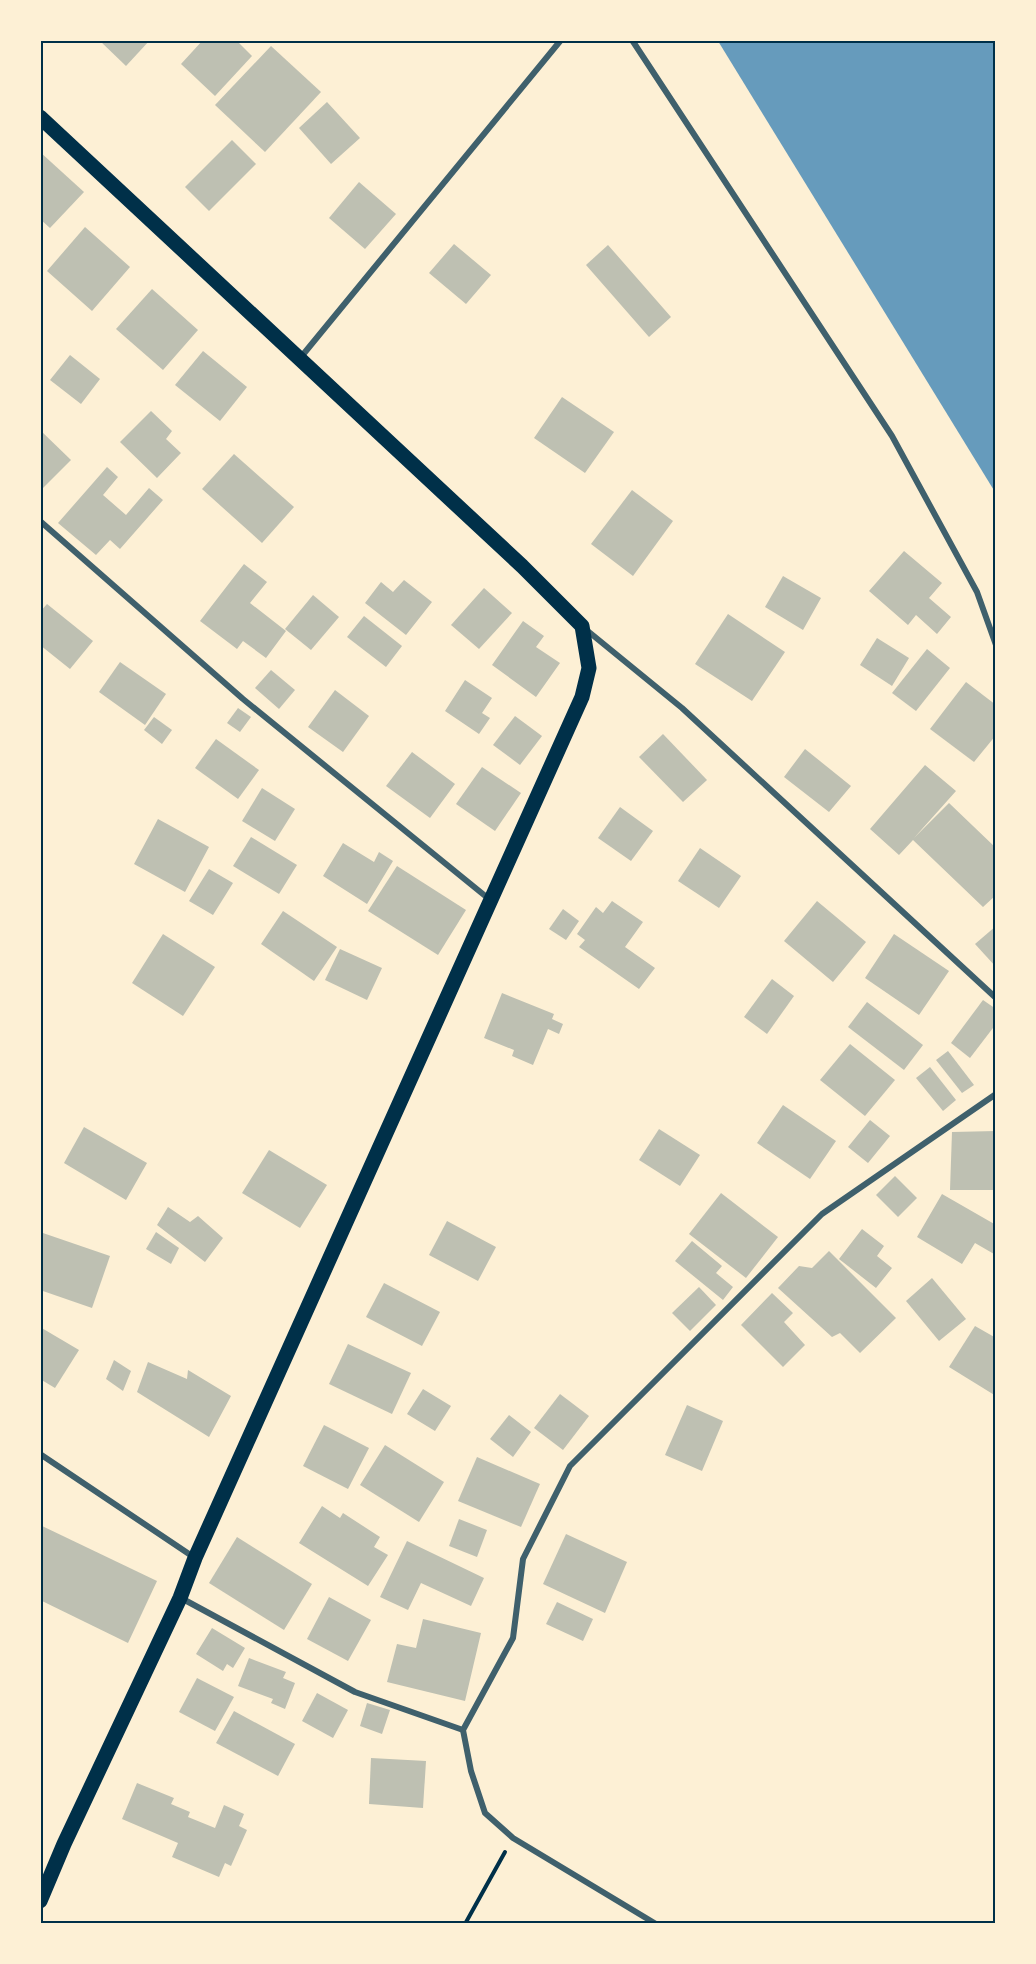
<svg xmlns="http://www.w3.org/2000/svg" width="1036" height="1964" font-family="'DM Sans',sans-serif">
<style>
.water{fill:#669bbc}
.building{fill:#bec0b2}
.lines{fill:none;stroke-linecap:round;stroke-linejoin:round}
.path{stroke:#003049;stroke-width:4}
.minor{stroke:#3f606c;stroke-width:6}
.primary{stroke:#003049;stroke-width:15}
.neatline{fill:none;stroke:#003049;stroke-width:2}
</style>
<rect width="100%" height="100%" fill="#fdf0d5"/>
<path class="water" d="M718,41H995V492Z"/>
<g class="building">
<path d="M99,40H150L126,66Z"/>
<path d="M203,40H236L252,56L215,96L181,64Z"/>
<path d="M271,46L321,92L265,152L215,105Z"/>
<path d="M327,102L360,138L331,164L299,128Z"/>
<path d="M232,140L256,164L209,211L185,187Z"/>
<path d="M40,152L84,192L50,228L40,219Z"/>
<path d="M359,182L396,214L365,249L329,218Z"/>
<path d="M85,227L130,267L92,311L47,271Z"/>
<path d="M454,244L491,275L466,304L429,273Z"/>
<path d="M608,245L671,317L649,337L586,265Z"/>
<path d="M152,289L198,330L163,370L116,329Z"/>
<path d="M203,351L247,387L220,421L175,385Z"/>
<path d="M70,355L100,379L81,404L50,380Z"/>
<path d="M562,397L614,432L585,473L534,438Z"/>
<path d="M151,411L172,431L166,439L181,453L157,478L120,442Z"/>
<path d="M40,430L71,460L40,491Z"/>
<path d="M234,454L294,507L262,543L202,489Z"/>
<path d="M107,467L118,477L103,495L126,515L149,488L163,500L120,549L110,540L96,555L58,523Z"/>
<path d="M632,490L673,521L633,576L591,544Z"/>
<path d="M904,551L942,583L929,598L951,617L937,634L916,615L908,625L869,591Z"/>
<path d="M244,564L267,582L250,603L286,631L266,658L243,641L237,649L200,621Z"/>
<path d="M783,576L821,598L803,630L765,607Z"/>
<path d="M404,580L432,602L406,635L365,603L381,582L393,592Z"/>
<path d="M484,588L512,613L479,649L451,625Z"/>
<path d="M313,595L339,617L311,650L285,629Z"/>
<path d="M47,604L93,641L70,669L40,645V612Z"/>
<path d="M728,614L785,652L752,701L695,664Z"/>
<path d="M364,616L402,646L386,667L347,637Z"/>
<path d="M523,621L544,636L536,647L560,663L536,697L492,665Z"/>
<path d="M877,638L909,658L892,686L860,665Z"/>
<path d="M927,649L950,668L916,711L892,693Z"/>
<path d="M120,662L166,694L145,725L99,692Z"/>
<path d="M271,670L295,690L279,709L255,688Z"/>
<path d="M465,680L492,698L482,713L490,718L479,734L445,711Z"/>
<path d="M966,682L996,705V735L974,762L930,729Z"/>
<path d="M335,690L369,716L343,752L308,727Z"/>
<path d="M238,708L251,717L240,732L227,723Z"/>
<path d="M515,716L542,736L520,765L493,745Z"/>
<path d="M154,717L172,730L162,744L144,730Z"/>
<path d="M663,734L707,780L683,802L639,757Z"/>
<path d="M216,739L259,770L238,799L195,768Z"/>
<path d="M805,749L851,786L829,812L784,777Z"/>
<path d="M412,752L455,784L430,818L386,786Z"/>
<path d="M925,765L956,791L914,838L949,803L996,848V895L983,907L913,840L899,855L870,829Z"/>
<path d="M482,767L521,793L495,831L456,804Z"/>
<path d="M262,788L295,809L275,841L242,821Z"/>
<path d="M620,807L653,831L631,861L598,838Z"/>
<path d="M158,819L209,847L185,892L134,864Z"/>
<path d="M251,837L297,865L279,894L233,866Z"/>
<path d="M343,843L374,862L379,852L393,861L367,904L323,876Z"/>
<path d="M700,848L741,876L719,908L678,881Z"/>
<path d="M397,866L466,910L438,955L368,911Z"/>
<path d="M209,869L233,883L213,915L189,901Z"/>
<path d="M612,901L643,922L625,947L655,968L639,989L579,947L585,940L577,934L596,907L603,913Z"/>
<path d="M817,901L866,942L833,982L784,941Z"/>
<path d="M563,909L579,921L566,940L549,929Z"/>
<path d="M283,911L337,947L314,981L261,944Z"/>
<path d="M996,926V967L975,944Z"/>
<path d="M163,934L215,967L183,1016L132,983Z"/>
<path d="M894,934L949,971L919,1015L865,978Z"/>
<path d="M340,949L382,968L367,1000L325,980Z"/>
<path d="M772,979L794,996L767,1034L744,1017Z"/>
<path d="M502,993L554,1014L552,1019L563,1024L559,1034L548,1029L533,1065L512,1056L514,1050L484,1038Z"/>
<path d="M983,1000L996,1009V1024L970,1058L951,1043Z"/>
<path d="M867,1002L923,1045L904,1070L848,1027Z"/>
<path d="M850,1044L895,1080L865,1116L820,1080Z"/>
<path d="M948,1051L974,1085L962,1093L936,1060Z"/>
<path d="M930,1067L956,1100L943,1111L916,1078Z"/>
<path d="M783,1105L836,1141L810,1179L757,1143Z"/>
<path d="M870,1120L890,1136L868,1163L848,1147Z"/>
<path d="M84,1127L147,1163L126,1200L64,1163Z"/>
<path d="M659,1129L700,1155L680,1186L639,1160Z"/>
<path d="M996,1131V1190H950L952,1132Z"/>
<path d="M269,1150L327,1185L300,1228L242,1193Z"/>
<path d="M895,1176L917,1198L898,1217L876,1195Z"/>
<path d="M721,1193L778,1237L746,1278L689,1234Z"/>
<path d="M942,1194L996,1225L994,1254L975,1243L962,1264L917,1237Z"/>
<path d="M168,1207L190,1222L198,1216L223,1238L205,1262L157,1225Z"/>
<path d="M447,1221L496,1247L478,1281L429,1255Z"/>
<path d="M862,1229L884,1246L877,1256L892,1268L876,1288L839,1259Z"/>
<path d="M40,1232L110,1256L92,1308L40,1290Z"/>
<path d="M156,1232L179,1248L171,1264L146,1249Z"/>
<path d="M692,1241L722,1266L716,1273L733,1287L723,1300L675,1261Z"/>
<path d="M829,1251L896,1318L860,1353L840,1333L832,1337L778,1288L799,1266L812,1268Z"/>
<path d="M932,1278L966,1319L939,1341L906,1301Z"/>
<path d="M384,1283L440,1312L422,1346L366,1317Z"/>
<path d="M699,1287L716,1305L690,1331L672,1313Z"/>
<path d="M772,1293L793,1313L784,1322L805,1345L783,1367L741,1325Z"/>
<path d="M975,1326L996,1338V1396L949,1367Z"/>
<path d="M40,1327L79,1350L55,1388L40,1379Z"/>
<path d="M348,1344L411,1373L392,1414L329,1384Z"/>
<path d="M114,1360L131,1371L123,1391L106,1379Z"/>
<path d="M148,1362L187,1379L188,1370L231,1396L209,1437L137,1392Z"/>
<path d="M423,1389L451,1406L435,1431L407,1414Z"/>
<path d="M560,1394L589,1416L563,1450L534,1428Z"/>
<path d="M687,1405L723,1421L702,1471L665,1455Z"/>
<path d="M509,1415L531,1432L513,1457L490,1439Z"/>
<path d="M324,1425L369,1448L348,1489L303,1466Z"/>
<path d="M385,1445L444,1482L419,1522L360,1485Z"/>
<path d="M477,1457L540,1484L521,1527L458,1501Z"/>
<path d="M322,1506L340,1518L343,1513L380,1537L374,1547L388,1555L368,1586L299,1543Z"/>
<path d="M459,1519L487,1530L477,1557L449,1546Z"/>
<path d="M40,1525L157,1581L128,1643L40,1600Z"/>
<path d="M566,1534L627,1562L605,1613L543,1584Z"/>
<path d="M237,1537L312,1584L284,1630L209,1583Z"/>
<path d="M407,1541L484,1578L471,1606L421,1583L408,1610L380,1597Z"/>
<path d="M329,1597L371,1620L348,1661L307,1639Z"/>
<path d="M557,1602L593,1619L583,1641L546,1624Z"/>
<path d="M423,1619L481,1633L465,1701L387,1682L397,1644L416,1648Z"/>
<path d="M212,1628L245,1648L233,1668L227,1664L223,1671L196,1654Z"/>
<path d="M249,1658L286,1672L283,1678L295,1683L285,1709L271,1703L273,1699L238,1686Z"/>
<path d="M197,1678L234,1697L215,1731L179,1712Z"/>
<path d="M317,1693L348,1710L333,1738L302,1721Z"/>
<path d="M367,1703L390,1710L382,1734L360,1726Z"/>
<path d="M234,1711L295,1744L278,1776L216,1743Z"/>
<path d="M371,1758L426,1761L423,1808L369,1804Z"/>
<path d="M137,1783L174,1798L171,1804L190,1812L188,1817L215,1828L224,1805L244,1814L239,1826L247,1830L231,1866L225,1863L219,1877L172,1857L178,1843L122,1819Z"/>
</g>
<g class="lines">
<path class="path" d="M465,1924L505,1852"/>
<g class="minor">
<path d="M632,40L892,436L977,592L996,645"/>
<path d="M301,357L561,40"/>
<path d="M40,521L243,699L489,899"/>
<path d="M584,628L682,708L996,998"/>
<path d="M40,1454L195,1558"/>
<path d="M181,1598L355,1692L463,1730"/>
<path d="M656,1924L513,1838L485,1813L471,1771L463,1730L513,1638L523,1559L570,1466L822,1214L996,1094"/>
</g>
<path class="primary" d="M40,117L522,566L582,626L589,668L582,697L195,1558L180,1598L64,1844L40,1901"/>
</g>
<rect width="1036" height="1964" fill="none" stroke="#fdf0d5" stroke-width="84"/>
<rect x="42" y="42" width="952" height="1880" class="neatline"/>
</svg>
